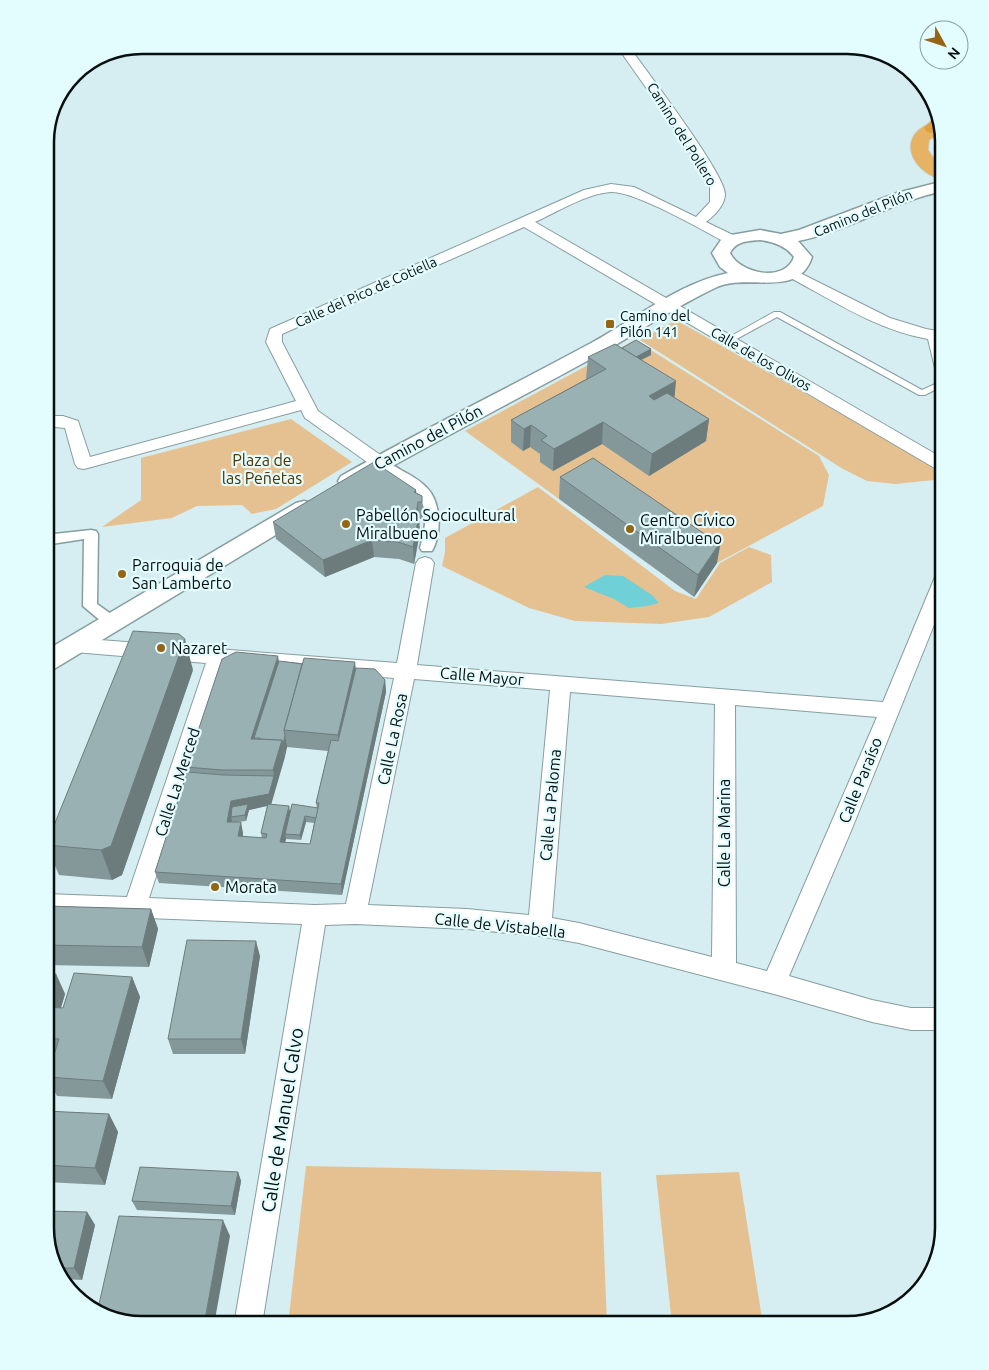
<svg xmlns="http://www.w3.org/2000/svg" width="989" height="1370" font-family="Ubuntu,sans-serif">
<style>
.green{fill:#e5c191}
.water{fill:#6fd0d8}
.lines{fill:none;stroke-linecap:round;stroke-linejoin:round}
.service-casing{stroke:#879ea0;stroke-width:2}
.pedestrian-casing{stroke:#879ea0;stroke-width:3}
.minor-casing{stroke:#879ea0;stroke-width:2}
.tertiary-casing{stroke:#879ea0;stroke-width:3}
.trunk-casing{stroke:#cdcfcf;stroke-width:2}
.motorway-casing{stroke:#cdcfcf;stroke-width:2}
.service{fill:#fff;fill-rule:evenodd}
.pedestrian{fill:#fff;fill-rule:evenodd}
.minor{fill:#fff;fill-rule:evenodd}
.tertiary{fill:#fff;fill-rule:evenodd}
.trunk{fill:#e6b364;fill-rule:evenodd}
.motorway{fill:#e0a03e;fill-rule:evenodd}
.wall{fill:#84989a;fill-rule:evenodd}
.shaded-wall{fill:#6c7c7d}
.building{fill:#9ab1b3;stroke:#6c7c7d}
.poi-dot{fill:#956514;stroke:#e3fcfe;stroke-width:2}
.labels{text-anchor:middle;stroke-width:4.5;stroke-linejoin:round;paint-order:stroke}
.far-street-label{font-size:14px;fill:#060e0f;stroke:#e3fcfe}
.far-poi-label{font-size:14px;fill:#060e0f;stroke:#e3fcfe;text-anchor:start}
.street-label{font-size:16px;fill:#060e0f;stroke:#e3fcfe}
.park-label{font-size:16px;fill:#503300;stroke:#e3fcfe}
.poi-label{font-size:16px;fill:#060e0f;stroke:#e3fcfe;text-anchor:start}
.near-street-label{font-size:19px;fill:#060e0f;stroke:#e3fcfe}
.rim{fill:none;stroke:#060e0f;stroke-width:2.5}
</style>
<rect width="100%" height="100%" fill="#d6eef1"/>
<g class="green">
<path d="M676,320L944,472V479L895,484L867,481L843,469L640,340Z"/>
<path d="M635,340L819,456L829,475L823,506L717,563L592,480L559,499L465,431Z"/>
<path d="M291,419L352,462L276,509L252,514L242,505L197,506L172,518L102,527L141,500V458Z"/>
<path d="M538,487L675,591L696,599L720,563L749,547L771,555L772,582L709,617L661,624L575,621L529,608L442,566L445,552V538Z"/>
<path d="M306,1166L601,1172L607,1325H288Z"/>
<path d="M739,1172L763,1325H672L656,1175Z"/>
</g>
<path class="water" d="M605,575L623,576L652,595L659,603L647,606L629,608L614,599L584,587Z"/>
<g class="lines">
<g class="service-casing">
<path id="service" d="M774,312H780L922,390L944,380V385L925,395H919L777,317L731,342H728L724,340Z"/>
</g>
<g class="pedestrian-casing">
<g id="pedestrian">
<path d="M380,459C387,461 394,466 401,470C410,475 420,480 427,488C441,502 442,534 432,551H422L420,548C436,493 414,492 375,466L374,463Z"/>
<path d="M91,530L96,531L98,534L97,604L118,619L120,623L118,627H108L83,606L84,539L45,545V535Z"/>
</g>
</g>
<g class="minor-casing">
<g id="minor">
<path d="M616,45H628C644,68 725,173 725,194C725,205 715,215 706,222L737,237L739,240L732,244L727,243C702,230 635,191 611,192C588,193 557,212 535,222L944,459V471L938,470L524,227L282,334V342L318,411L386,459L388,463L386,467L380,468L374,467L305,418L301,410L84,469L78,468L75,464L65,428L45,426V416H63L78,421L90,457L296,401L266,342L270,329L584,190L611,184L634,187L696,217L710,202V186L683,140Z"/>
<path d="M792,269L890,318L926,329L944,332V377L938,375L936,372L928,339C877,330 832,300 787,276L785,273L787,270Z"/>
<path d="M425,557L431,559L434,563L417,665L883,702L935,577L937,572L944,571V600L851,831L789,976L872,1000L911,1008H944V1030H911L872,1022L774,994L579,943L540,936L467,929L355,924L325,925L262,1325H234L302,924L45,914V894L127,897L206,663L74,652L67,650L64,645L67,640L74,638L397,663L416,563L419,559ZM225,664L394,678L346,904L315,905L149,898ZM414,679L550,690L529,915L467,909L368,905ZM570,692L715,704L712,957L579,923L552,918ZM735,705L877,717L767,971L736,963Z"/>
</g>
</g>
<g class="tertiary-casing">
<g id="tertiary">
<path d="M944,181V191C893,201 849,231 798,241L812,257C798,300 747,272 715,288C677,306 643,329 607,350C524,396 439,439 357,486L349,488L341,486L338,481L341,476C424,429 510,387 593,342C637,318 679,283 728,273L720,267L712,253L721,240L731,235L760,230L781,234L799,230L897,193ZM760,240C774,242 786,246 794,257C785,283 740,274 730,253C736,241 748,241 760,240Z"/>
<path d="M304,501L312,503L315,508L312,513L54,669L45,672V651L296,503Z"/>
</g>
</g>
<g class="trunk-casing">
<path id="trunk" d="M938,121L941,132L929,140L928,150L934,159L944,167V180C909,172 894,132 938,121Z"/>
</g>
<g class="motorway-casing">
<path id="motorway" d="M938,118L941,130L933,133L927,132L924,128L933,119Z"/>
</g>
<use href="#service" class="service"/>
<use href="#pedestrian" class="pedestrian"/>
<use href="#minor" class="minor"/>
<use href="#tertiary" class="tertiary"/>
<use href="#trunk" class="trunk"/>
<use href="#motorway" class="motorway"/>
</g>
<g class="wall">
<path d="M622,348L651,349V355L641,360L674,397L709,419L706,441L649,476L602,444L553,471L540,462V454L530,447L523,451L511,442V420L586,379L588,357Z"/>
<path d="M560,477L717,563L694,597L559,499Z"/>
<path d="M416,490V493L422,496L423,519H419L420,532L414,564L399,559L374,557L325,577L276,539L273,522Z"/>
<path d="M279,661L356,668L385,680L386,692L342,895L159,883L155,872L187,772L186,767ZM287,747L328,751L316,803L317,808L290,812L271,804ZM267,806L261,833L262,838L243,837V833L237,822L246,821L249,810ZM306,822L314,823L310,844L285,842L286,839L301,840Z"/>
<path d="M193,670L122,875L112,880L59,875L46,845Z"/>
<path d="M45,906L151,909L158,929L149,967L45,965Z"/>
<path d="M260,956L245,1054H173L168,1039Z"/>
<path d="M45,974H56L65,994L61,1008H63L132,977L140,997L112,1099L57,1096L47,1077L53,1057H46L45,1061Z"/>
<path d="M45,1111L109,1114L118,1132L105,1185L45,1182Z"/>
<path d="M238,1172L241,1181L235,1215L137,1210L132,1201Z"/>
<path d="M87,1212L95,1225L82,1280L61,1279L58,1277L45,1228Z"/>
</g>
<g class="shaded-wall">
<path d="M651,349V355L633,364L634,358Z"/>
<path d="M676,381L674,403L647,419L649,396Z"/>
<path d="M709,419L706,441L649,476L652,454Z"/>
<path d="M603,422L602,444L553,471L554,449Z"/>
<path d="M531,425L530,447L523,451L524,429Z"/>
<path d="M416,490L420,532L414,564L413,547L414,492Z"/>
<path d="M372,540L374,557L325,577L323,560Z"/>
<path d="M721,541L717,563L694,597L698,575Z"/>
<path d="M185,639L193,670L122,875L112,880L101,850Z"/>
<path d="M278,656L281,673L254,738L256,749L251,739Z"/>
<path d="M355,662L357,679L340,752L338,735Z"/>
<path d="M385,680L386,692L342,895L341,884Z"/>
<path d="M285,735L287,747L285,757L283,745Z"/>
<path d="M282,740L285,757L271,805L249,810L246,821L245,815L231,817L232,821L230,833L227,822L231,801L274,776L273,770Z"/>
<path d="M289,806L291,817L285,834L286,839L282,853L280,842Z"/>
<path d="M305,816L306,822L301,840L300,835Z"/>
<path d="M241,822L243,833L241,847L238,836Z"/>
<path d="M151,909L158,929L149,967L142,947Z"/>
<path d="M256,941L260,956L245,1054L241,1039Z"/>
<path d="M56,974L65,994L55,1027L45,1007Z"/>
<path d="M132,977L140,997L112,1099L103,1081Z"/>
<path d="M109,1114L118,1132L105,1185L95,1168Z"/>
<path d="M238,1172L241,1181L235,1215L231,1206Z"/>
<path d="M87,1212L95,1225L82,1280L74,1268Z"/>
<path d="M223,1220L230,1236L214,1325H204Z"/>
</g>
<g class="building">
<path d="M636,340L651,349L636,357L622,348Z"/>
<path d="M615,344L676,381L649,396L654,400L667,393L709,419L652,454L603,422L554,449L541,440L547,436L531,425L524,429L511,420L606,369L588,357Z"/>
<path d="M593,458L706,535L721,541L698,575L560,477Z"/>
<path d="M374,462L416,490L414,492L422,496V502H418L416,515H419L413,547L398,542L372,540L323,560L273,522Z"/>
<path d="M133,631L179,634L185,639L111,846L101,850L46,845Z"/>
<path d="M236,652L278,656L251,739L282,740L273,770H222L186,767L222,659Z"/>
<path d="M304,658L355,662L338,735L284,730Z"/>
<path d="M279,661L302,664L284,730L285,735L283,745L282,740L260,739V738H254Z"/>
<path d="M356,668L375,669L385,680L341,884L155,872L187,772L223,775L274,776L269,794L231,801L227,822H241L238,836L266,838L267,834L261,833L268,804L289,806L280,842L310,844L319,803H316L331,740L338,741Z"/>
<path d="M248,804L245,815L231,817L232,807Z"/>
<path d="M292,804L318,808L316,818L305,816L300,835L285,834Z"/>
<path d="M45,906L151,909L142,947L45,945Z"/>
<path d="M187,940L256,941L241,1039H168Z"/>
<path d="M74,973L132,977L103,1081L47,1077L59,1039L45,1038V1007L63,1008Z"/>
<path d="M45,974H56L45,1007Z"/>
<path d="M45,1111L109,1114L95,1168L45,1165Z"/>
<path d="M140,1167L238,1172L231,1206L132,1201Z"/>
<path d="M45,1211L87,1212L74,1268H56L45,1228Z"/>
<path d="M119,1216L223,1220L204,1325H136L97,1313Z"/>
</g>
<g class="poi-dot">
<rect x="605" y="319" width="10" height="10" rx="2.5"/>
<circle cx="346" cy="524" r="5"/>
<circle cx="630" cy="529" r="5"/>
<circle cx="122" cy="574" r="5"/>
<circle cx="161" cy="648" r="5"/>
<circle cx="215" cy="887" r="5"/>
</g>
<g class="labels">
<g class="far-street-label">
<text transform="translate(682 134) rotate(58)" y="5">Camino del Pollero</text>
<text transform="translate(863 213) rotate(-22)" y="5">Camino del Pilón</text>
<text transform="translate(366 292) rotate(-24)" y="5">Calle del Pico de Cotiella</text>
<text transform="translate(761 359) rotate(30)" y="5">Calle de los Olivos</text>
</g>
<g class="far-poi-label">
<text x="620" y="321">Camino del<tspan x="620" dy="16">Pilón 141</tspan></text>
</g>
<g class="street-label">
<text transform="translate(428 437) rotate(-28)" y="6">Camino del Pilón</text>
<text transform="translate(482 676) rotate(5)" y="6">Calle Mayor</text>
<text transform="translate(392 739) rotate(-78)" y="6">Calle La Rosa</text>
<text transform="translate(860 780) rotate(-68)" y="6">Calle Paraíso</text>
<text transform="translate(177 782) rotate(-72)" y="6">Calle La Merced</text>
<text transform="translate(550 805) rotate(-85)" y="6">Calle La Paloma</text>
<text transform="translate(724 833) rotate(-90)" y="6">Calle La Marina</text>
<text transform="translate(500 925) rotate(6)" y="6">Calle de Vistabella</text>
</g>
<g class="park-label">
<text x="262" y="466">Plaza de<tspan x="262" dy="18">las Peñetas</tspan></text>
</g>
<g class="poi-label">
<text x="356" y="521">Pabellón Sociocultural<tspan x="356" dy="18">Miralbueno</tspan></text>
<text x="640" y="526">Centro Cívico<tspan x="640" dy="18">Miralbueno</tspan></text>
<text x="132" y="571">Parroquia de<tspan x="132" dy="18">San Lamberto</tspan></text>
<text x="171" y="654">Nazaret</text>
<text x="225" y="893">Morata</text>
</g>
<g class="near-street-label">
<text transform="translate(282 1120) rotate(-81)" y="7">Calle de Manuel Calvo</text>
</g>
</g>
<path d="M0 0H989V1370H0ZM142 54H847A88 88 0 0 1 935 142V1228A88 88 0 0 1 847 1316H142A88 88 0 0 1 54 1228V142A88 88 0 0 1 142 54Z" fill="#e3fcfe" fill-rule="evenodd"/>
<path class="rim" d="M142 54H847A88 88 0 0 1 935 142V1228A88 88 0 0 1 847 1316H142A88 88 0 0 1 54 1228V142A88 88 0 0 1 142 54Z"/>
<g transform="translate(944 45) rotate(130)"><circle r="24" fill="#e3fcfe" stroke="#8b9d9e"/>
<path d="M0-4L9 19L0 12L-9 19Z" fill="#956514"/>
<text y="-8" font-size="14" font-weight="bold" text-anchor="middle" fill="#060e0f">N</text>
</g>
</svg>
